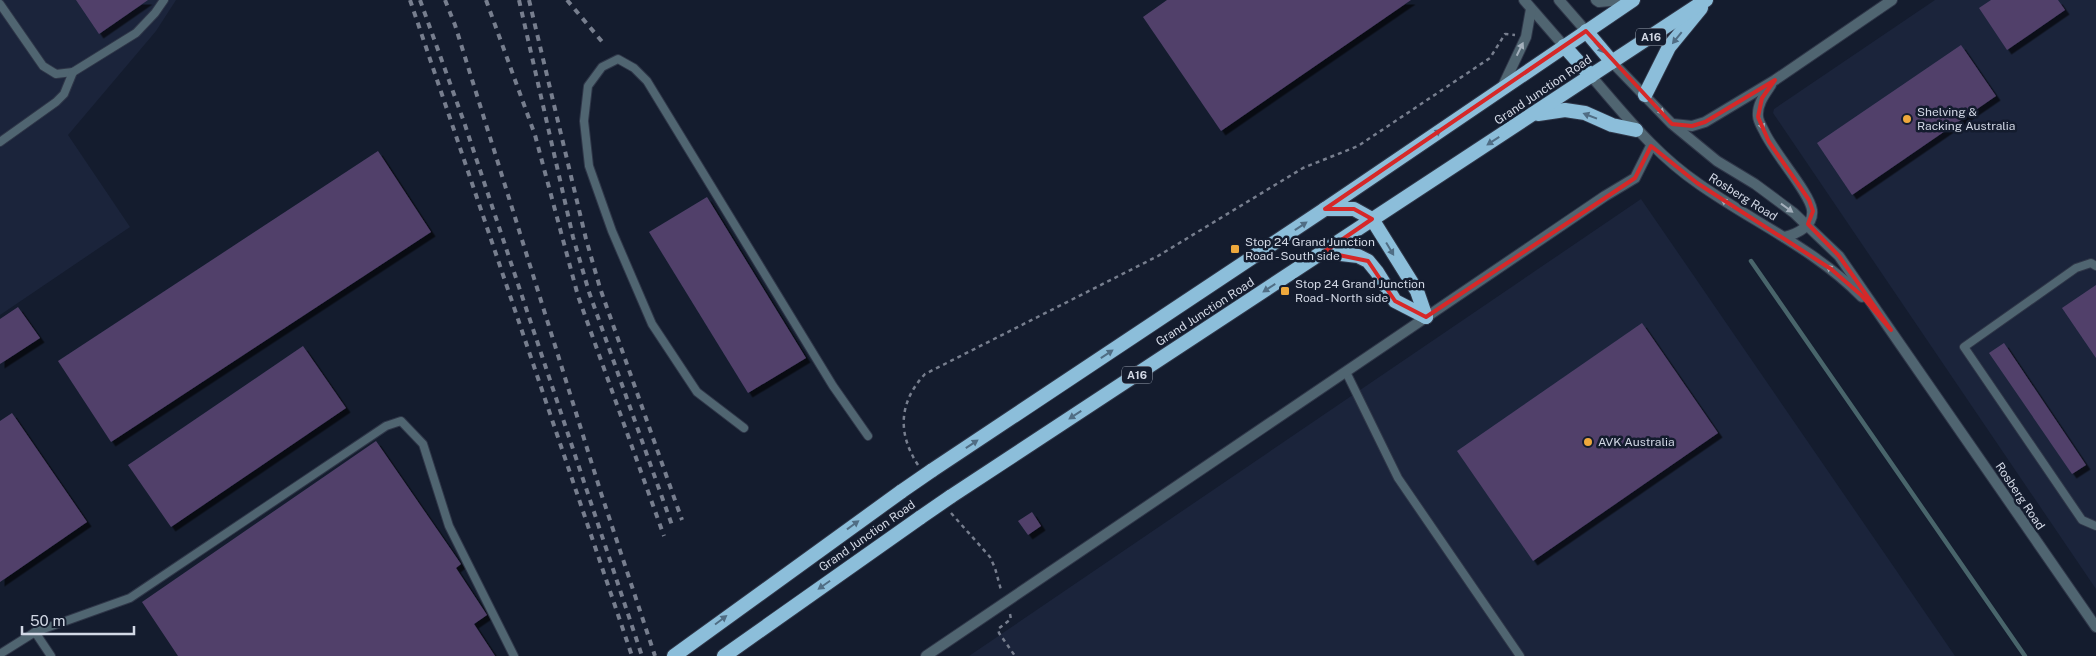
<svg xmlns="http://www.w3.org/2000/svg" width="2096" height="656" font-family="'Public Sans',sans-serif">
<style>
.built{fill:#1b243b}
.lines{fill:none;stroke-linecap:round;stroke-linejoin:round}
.stream{stroke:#49656b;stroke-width:4.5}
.building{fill:#51416b;filter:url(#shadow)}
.service-casing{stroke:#2f3648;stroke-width:10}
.minor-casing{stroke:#2f3648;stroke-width:12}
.tertiary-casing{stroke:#2f3648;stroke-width:12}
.trunk-casing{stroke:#2f3648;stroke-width:16}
.path{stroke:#777e8e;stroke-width:2.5;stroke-dasharray:4 4;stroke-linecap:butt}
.service{stroke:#506571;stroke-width:8}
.minor{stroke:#506571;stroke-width:10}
.tertiary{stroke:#506571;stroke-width:10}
.trunk{stroke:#8cbeda;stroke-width:14}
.rail{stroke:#777e8e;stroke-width:4;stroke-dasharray:6 6;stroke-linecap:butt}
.trunk-bridge-casing{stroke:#2f3648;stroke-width:16;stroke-linecap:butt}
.trunk-bridge{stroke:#8cbeda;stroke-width:14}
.oneway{fill:#506d84}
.oneway2{fill:#a4b0bc}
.marked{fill:none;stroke:#d62828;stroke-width:4;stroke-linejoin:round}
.poi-dot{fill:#eea83c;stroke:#141c2e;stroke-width:2}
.labels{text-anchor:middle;stroke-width:5;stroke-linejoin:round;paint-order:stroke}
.shield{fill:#141c2e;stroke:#99a0ae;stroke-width:1}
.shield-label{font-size:11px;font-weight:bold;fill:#d2d8e5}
.street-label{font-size:12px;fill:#d2d8e5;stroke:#141c2e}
.poi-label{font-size:12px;fill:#d2d8e5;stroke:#141c2e;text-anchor:start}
</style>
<defs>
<filter id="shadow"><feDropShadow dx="4.5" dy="4.5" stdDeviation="0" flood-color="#0009"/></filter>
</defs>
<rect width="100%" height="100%" fill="#141c2e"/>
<g class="built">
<path d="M0,0H176L156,31L68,135L130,227L0,315Z"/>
<path d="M1935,0H2096V589L1773,113L1774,109Z"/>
<path d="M1641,199L1955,656H969Z"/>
</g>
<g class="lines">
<path class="stream" d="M1751,261L2025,656"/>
</g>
<g class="building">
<path d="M76,0H148L99,34Z"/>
<path d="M1167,0H1411L1221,131L1143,17Z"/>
<path d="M1991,0H2058L2065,10L2007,50L1979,8Z"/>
<path d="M1961,45L1996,96L1852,195L1817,143Z"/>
<path d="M378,151L431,232L111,442L58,361Z"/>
<path d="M707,197L806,358L748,393L649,232Z"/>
<path d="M2096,285V358L2062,308Z"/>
<path d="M18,307L40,338L0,364V319Z"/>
<path d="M1642,323L1718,433L1533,561L1457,451Z"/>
<path d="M2004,343L2086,465L2072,474L1989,353Z"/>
<path d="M303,346L346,408L171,527L128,465Z"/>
<path d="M12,413L87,522L0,582V421Z"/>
<path d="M376,441L461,564L456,568L487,615L474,624L495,656H178L142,602Z"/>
<path d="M1032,512L1041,526L1028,535L1018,521Z"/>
</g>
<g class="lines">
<g class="service-casing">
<g id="service">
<path d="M0,4L43,66L56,74L73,72L136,33L155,13L164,0"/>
<path d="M0,142L56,102L64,94L73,72"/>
<path d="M2096,266L2091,263L2076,268L1964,347L2082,520L2096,526"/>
<path d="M1346,372L1398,478L1520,656"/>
<path d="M744,428L697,392L652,324L612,231L589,166L584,121L588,86L602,67L618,59L634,68L647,81L833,386L868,436"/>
<path d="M35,632L130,598L386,426L401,421L423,444L449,526L514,656"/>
<path d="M0,654L35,632L51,656"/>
</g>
</g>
<g class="minor-casing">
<g id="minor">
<path d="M1612,62L1672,124L1717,161L1755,184L1794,213L1839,256L2096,627"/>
<path d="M1591,76C1626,116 1655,154 1699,184C1753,222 1815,249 1862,297"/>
<path d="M1771,85C1765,94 1757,104 1758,116C1758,121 1762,127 1764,131C1773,152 1810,193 1812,210C1814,226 1797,234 1784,237"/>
<path d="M1673,124L1692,126L1705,122L1775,80L1892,0"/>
<path d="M926,656L1605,196L1635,178L1651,146"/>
</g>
</g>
<g class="tertiary-casing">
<g id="tertiary">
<path d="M1524,0L1564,46"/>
<path d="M1559,0L1586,31"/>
<path d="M1596,0L1599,2L1622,0"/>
<path d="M1502,88L1526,37L1531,9"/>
</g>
</g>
<g class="trunk-casing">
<g id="trunk">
<path d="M1586,31L1612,62"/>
<path d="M1564,46L1591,76"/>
<path d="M1645,95L1669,47L1701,8"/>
<path d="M1538,114L1565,110L1585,113L1612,125L1636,130"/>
<path d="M1325,209H1354L1372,219L1417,291L1426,317"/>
<path d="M1324,252L1358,256L1368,261L1377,272L1395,301L1426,317"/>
<path d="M931,471L1325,209L1633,0"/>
<path d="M950,497L1706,0"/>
<path d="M674,656L902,491"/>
<path d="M724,656L921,517"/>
</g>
</g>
<g class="path">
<path d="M918,465C897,433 899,402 925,374L1158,256L1303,168L1358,146L1490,58L1505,34L1515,35"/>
<path d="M951,513L990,557L995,568L1001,590"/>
<path d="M1010,614L1011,619L998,629L999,633L1015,656"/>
</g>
<use href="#service" class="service"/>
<use href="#minor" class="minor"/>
<use href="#tertiary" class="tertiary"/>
<use href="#trunk" class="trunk"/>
<g class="rail">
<path d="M410,0L632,656"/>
<path d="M420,0L464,122L642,656"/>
<path d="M445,0L455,25L601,493L655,656"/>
<path d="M486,0L535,135L578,296L664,536"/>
<path d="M519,0L573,237L589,292L673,528"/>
<path d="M529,0L586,239L600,288L682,520"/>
<path d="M567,0L604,44"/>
</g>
<g class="trunk-bridge-casing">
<g id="trunk-bridge">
<path d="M902,491L931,471"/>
<path d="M921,517L950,497"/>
</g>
</g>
<use href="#trunk-bridge" class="trunk-bridge"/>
</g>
<defs><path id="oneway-solid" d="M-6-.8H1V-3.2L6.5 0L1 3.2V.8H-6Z" transform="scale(1.25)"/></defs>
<g class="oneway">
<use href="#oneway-solid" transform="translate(1677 38) rotate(129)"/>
<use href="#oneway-solid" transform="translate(1599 47) rotate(50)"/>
<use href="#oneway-solid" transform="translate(1590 116) rotate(-159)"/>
<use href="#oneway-solid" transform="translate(1435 134) rotate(-35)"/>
<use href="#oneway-solid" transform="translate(1493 141) rotate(147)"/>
<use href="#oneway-solid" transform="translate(1301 226) rotate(-34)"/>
<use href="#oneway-solid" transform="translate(1390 249) rotate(59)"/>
<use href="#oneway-solid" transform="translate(1269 288) rotate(147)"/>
<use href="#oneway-solid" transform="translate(1107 354) rotate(-34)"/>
<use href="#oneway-solid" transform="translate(1075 415) rotate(147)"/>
<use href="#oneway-solid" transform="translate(972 444) rotate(-34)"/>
<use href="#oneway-solid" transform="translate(853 525) rotate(-36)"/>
<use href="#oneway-solid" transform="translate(824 585) rotate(145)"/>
<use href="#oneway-solid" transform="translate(721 620) rotate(-37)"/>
</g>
<g class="oneway2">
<use href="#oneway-solid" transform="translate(1520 49) rotate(-64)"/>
<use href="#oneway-solid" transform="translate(1659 109) rotate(47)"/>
<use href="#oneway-solid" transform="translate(1761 123) rotate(70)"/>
<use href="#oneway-solid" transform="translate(1727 203) rotate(-146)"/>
<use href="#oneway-solid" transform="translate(1787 208) rotate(36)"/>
<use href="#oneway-solid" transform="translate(1832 270) rotate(-142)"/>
</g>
<path class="marked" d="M1586,31L1672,124L1692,126L1705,122L1775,80L1762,98L1758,117L1769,142L1809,200L1813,211L1808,224L1839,256L1891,330L1861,295L1831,269L1697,183L1651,146L1635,178L1426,317L1395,301L1368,261L1324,252L1372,219L1354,209H1325Z"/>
<g class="poi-dot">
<circle cx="1907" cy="119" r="5"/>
<rect x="1230" y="244" width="10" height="10" rx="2.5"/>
<rect x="1280" y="286" width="10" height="10" rx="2.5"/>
<circle cx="1588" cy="442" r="5"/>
</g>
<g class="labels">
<g class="shield">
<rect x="1636" y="28.5" width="30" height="17" rx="4"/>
<rect x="1122" y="366.5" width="30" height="17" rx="4"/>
</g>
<g class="shield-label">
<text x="1651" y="41">A16</text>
<text x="1137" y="379">A16</text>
</g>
<g class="street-label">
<text transform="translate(1543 90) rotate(-34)" y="4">Grand Junction Road</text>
<text transform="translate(1743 197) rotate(32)" y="4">Rosberg Road</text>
<text transform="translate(1205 312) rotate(-33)" y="4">Grand Junction Road</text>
<text transform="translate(2020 496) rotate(56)" y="4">Rosberg Road</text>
<text transform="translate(867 536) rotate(-35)" y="4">Grand Junction Road</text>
</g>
<g class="poi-label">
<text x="1917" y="116">Shelving &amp;<tspan x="1917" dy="14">Racking Australia</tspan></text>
<text x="1245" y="246">Stop 24 Grand Junction<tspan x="1245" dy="14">Road - South side</tspan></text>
<text x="1295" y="288">Stop 24 Grand Junction<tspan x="1295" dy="14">Road - North side</tspan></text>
<text x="1598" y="446">AVK Australia</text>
</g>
</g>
<path d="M22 626v8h112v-8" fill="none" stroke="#d2d8e5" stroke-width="2.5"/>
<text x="30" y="626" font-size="15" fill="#d2d8e5" stroke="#141c2e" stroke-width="4" paint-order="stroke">50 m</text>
</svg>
